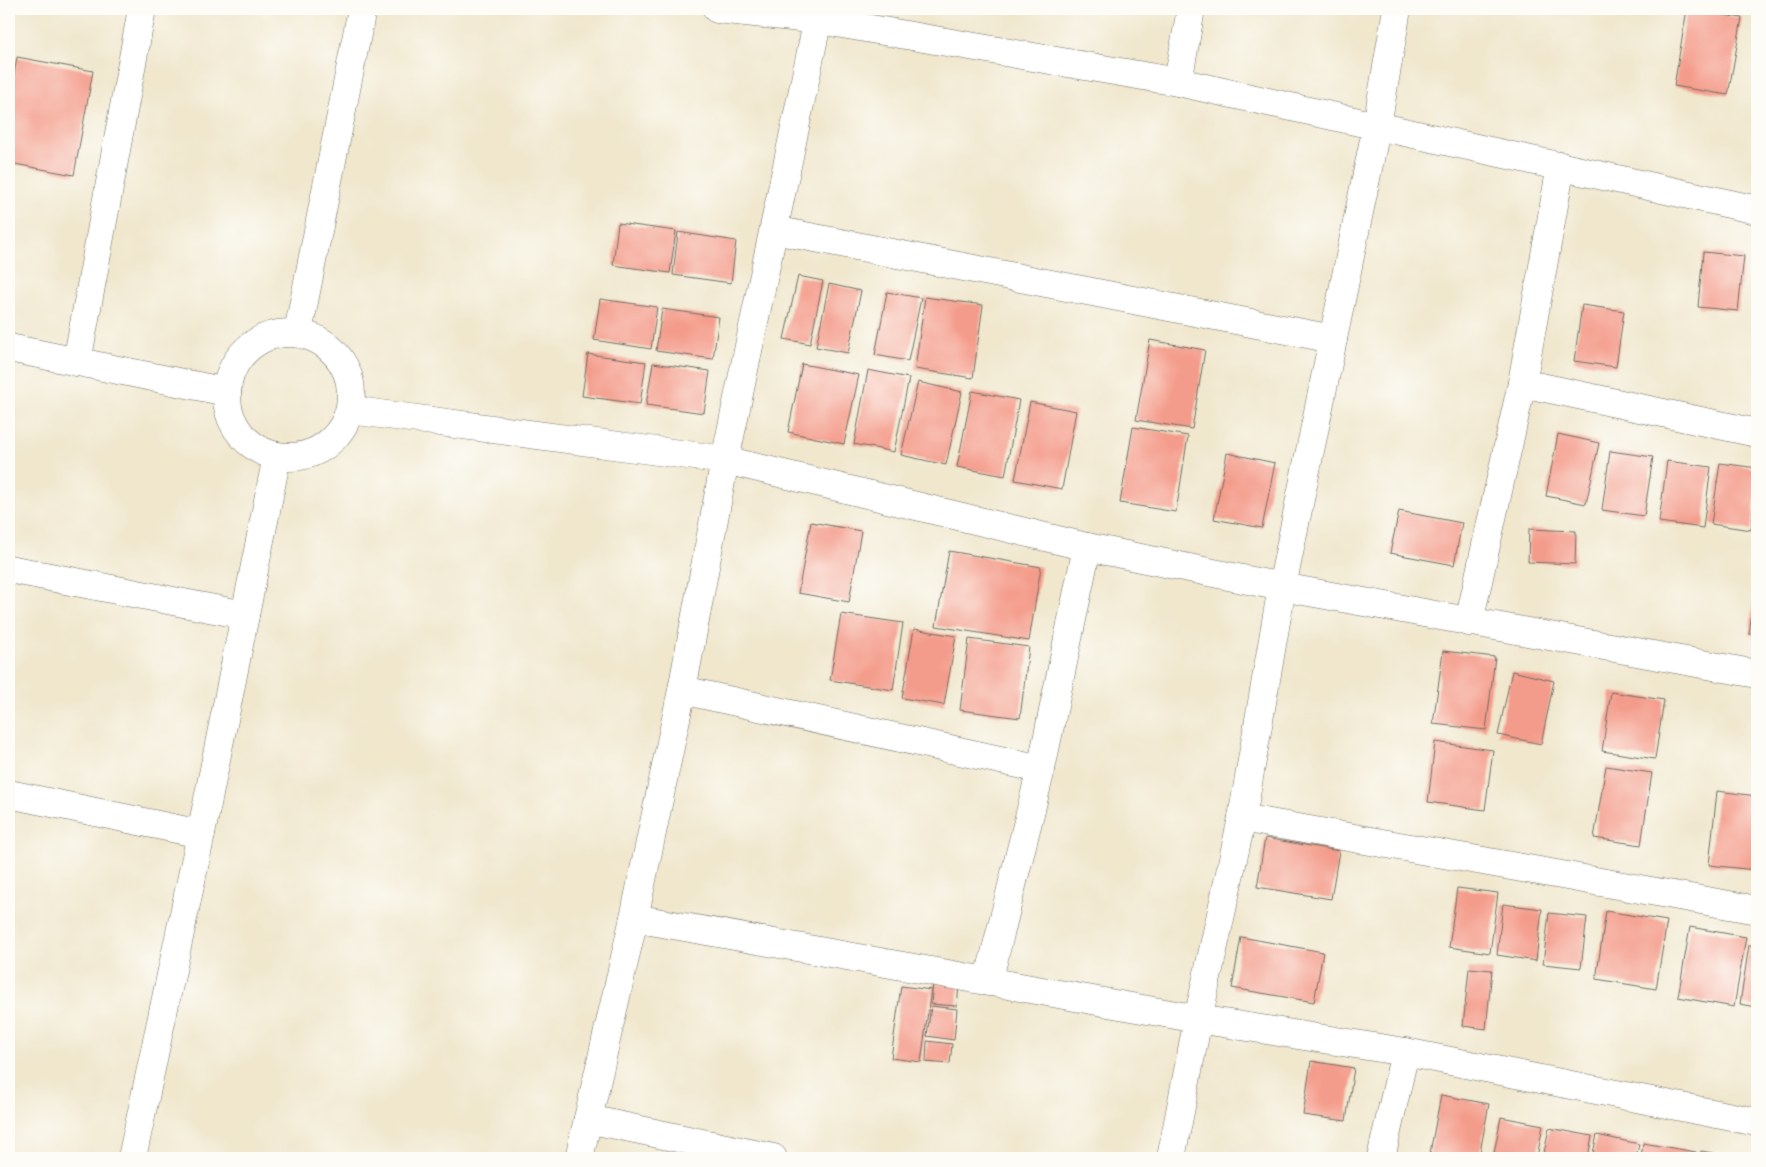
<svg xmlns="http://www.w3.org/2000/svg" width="1766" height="1167" font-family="Itim,sans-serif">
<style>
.building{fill:#f49c8b}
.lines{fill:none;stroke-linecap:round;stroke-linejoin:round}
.minor-casing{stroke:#706d64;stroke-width:29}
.minor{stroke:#fff;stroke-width:28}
</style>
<rect width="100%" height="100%" fill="#fdfcf7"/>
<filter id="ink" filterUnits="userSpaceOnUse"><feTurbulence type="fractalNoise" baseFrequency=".02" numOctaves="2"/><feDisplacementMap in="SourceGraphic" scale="10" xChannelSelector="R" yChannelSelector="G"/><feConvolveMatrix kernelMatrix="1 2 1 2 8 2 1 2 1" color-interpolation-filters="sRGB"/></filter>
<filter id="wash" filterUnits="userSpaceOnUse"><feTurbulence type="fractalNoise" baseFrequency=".0096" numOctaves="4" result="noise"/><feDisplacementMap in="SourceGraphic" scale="20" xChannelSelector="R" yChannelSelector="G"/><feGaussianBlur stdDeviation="1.12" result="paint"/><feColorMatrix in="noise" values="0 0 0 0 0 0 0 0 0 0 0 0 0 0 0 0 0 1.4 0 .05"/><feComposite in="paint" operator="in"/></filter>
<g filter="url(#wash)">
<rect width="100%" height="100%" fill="#f0e7cd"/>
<g id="blocks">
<g class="building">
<path d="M1687,9L1742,18L1728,95L1674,86Z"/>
<path d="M17,57L93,71L74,175L9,163V105Z"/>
<path d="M618,223L676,231L670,273L613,265Z"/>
<path d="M678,232L736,241L731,283L673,275Z"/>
<path d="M1703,252L1744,256L1738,311L1698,307Z"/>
<path d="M798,276L823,281L810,344L784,339Z"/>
<path d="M829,284L861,291L848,353L816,347Z"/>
<path d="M887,292L921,298L908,361L875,355Z"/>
<path d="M925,297L983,305L973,378L915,369Z"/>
<path d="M600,299L657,307L651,349L594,340Z"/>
<path d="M1582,305L1624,311L1616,367L1574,361Z"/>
<path d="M662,309L719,317L713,359L656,351Z"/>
<path d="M1150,340L1205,350L1192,429L1136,420Z"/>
<path d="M588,354L646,362L640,404L582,396Z"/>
<path d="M653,363L710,371L704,413L646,405Z"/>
<path d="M802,364L859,375L844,444L788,432Z"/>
<path d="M868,370L909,378L894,452L854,444Z"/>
<path d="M918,382L962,392L946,465L901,455Z"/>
<path d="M972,391L1019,400L1005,476L957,467Z"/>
<path d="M1030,402L1076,411L1062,489L1015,480Z"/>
<path d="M1133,427L1188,436L1176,512L1120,503Z"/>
<path d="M1558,434L1599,443L1586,504L1546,496Z"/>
<path d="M1610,451L1653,457L1644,516L1602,510Z"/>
<path d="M1227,453L1275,463L1262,528L1214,519Z"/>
<path d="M1667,461L1711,467L1703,528L1659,522Z"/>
<path d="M1720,463L1757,468V489L1751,530L1711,524Z"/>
<path d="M1399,511L1462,523L1454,565L1390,553Z"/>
<path d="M811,522L861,531L849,602L798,593Z"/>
<path d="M1529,529L1576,531L1575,564L1528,562Z"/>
<path d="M949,551L1041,567L1029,641L936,626Z"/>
<path d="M1756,581H1757V635L1749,634Z"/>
<path d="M841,614L903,623L893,690L830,680Z"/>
<path d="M914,629L956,636L944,705L902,698Z"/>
<path d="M969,639L1029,647L1020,718L960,710Z"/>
<path d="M1443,651L1495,657L1486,730L1433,724Z"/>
<path d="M1512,671L1554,681L1541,744L1498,735Z"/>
<path d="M1611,692L1664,700L1655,759L1602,751Z"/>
<path d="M1435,742L1493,750L1485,810L1428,802Z"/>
<path d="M1606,766L1652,773L1641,845L1594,838Z"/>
<path d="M1717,791L1757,796V848L1755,870L1709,865Z"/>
<path d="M1265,838L1339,851L1331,899L1257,887Z"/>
<path d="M1457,888L1498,893L1490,953L1449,947Z"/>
<path d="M1503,904L1542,909L1536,961L1497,955Z"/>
<path d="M1606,911L1667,921L1656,989L1596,979Z"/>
<path d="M1549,913L1587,917L1581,968L1543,964Z"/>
<path d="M1690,927L1746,937L1734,1007L1678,997Z"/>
<path d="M1241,937L1323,952L1314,1002L1232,988Z"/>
<path d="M1749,945L1757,946V1007L1740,1004Z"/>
<path d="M1469,968L1492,970L1486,1029L1463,1026Z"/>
<path d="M933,983L959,985L957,1006L931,1004Z"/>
<path d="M901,986L931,990L921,1062L891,1058Z"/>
<path d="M931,1006L957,1009L954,1040L927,1036Z"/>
<path d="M927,1041L952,1044L950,1064L926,1062Z"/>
<path d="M1311,1061L1354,1068L1346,1121L1303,1115Z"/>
<path d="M1441,1095L1489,1104L1479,1158H1429Z"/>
<path d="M1501,1117L1543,1125L1537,1158H1493Z"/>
<path d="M1549,1128L1592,1136L1588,1158H1543Z"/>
<path d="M1597,1135L1639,1144L1636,1158H1592Z"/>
<path d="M1643,1143L1696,1152L1695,1158H1641Z"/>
<path d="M1701,1151L1736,1157V1158H1700Z"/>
</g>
</g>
</g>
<g filter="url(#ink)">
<use href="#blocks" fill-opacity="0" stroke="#706d64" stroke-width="1"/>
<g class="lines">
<g class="minor-casing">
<g id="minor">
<path d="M717,9L819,20L1178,82L1757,210"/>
<path d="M1178,82L1191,9"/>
<path d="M774,230L1333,339"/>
<path d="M298,332L362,9"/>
<circle cx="289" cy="395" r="62"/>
<path d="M9,348L227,392"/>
<path d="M77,362L142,9"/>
<path d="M1522,383L1757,433"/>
<path d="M350,410L725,460L1087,547L1282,587L1757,674"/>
<path d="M9,569L245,615"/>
<path d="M1469,622L1522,383L1561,166"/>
<path d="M682,690L1041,769"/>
<path d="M9,794L201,834"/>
<path d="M1242,818L1757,910"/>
<path d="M634,918L1198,1019L1405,1052L1757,1122"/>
<path d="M988,982L1041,769L1087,547"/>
<path d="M588,1119L773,1158"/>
<path d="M132,1158L201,834L277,456"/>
<path d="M579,1158L634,918L682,690L725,460L820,9"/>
<path d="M1171,1158L1198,1019L1242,818L1282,587L1377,125L1397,9"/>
<path d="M1381,1158L1405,1052"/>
</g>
</g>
<use href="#minor" class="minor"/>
</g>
</g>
<rect width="1766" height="1167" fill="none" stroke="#fdfcf7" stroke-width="30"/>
</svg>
